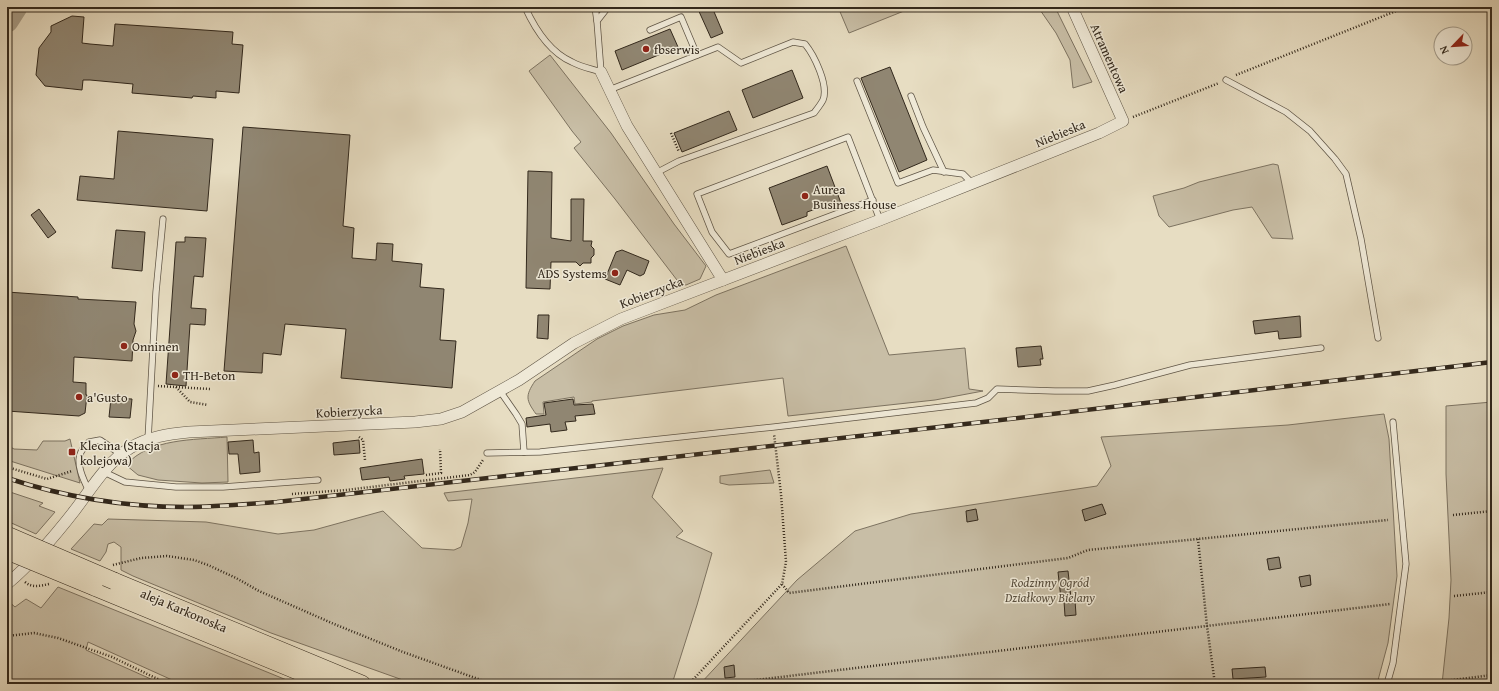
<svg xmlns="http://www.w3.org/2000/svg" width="1499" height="691" font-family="'Gentium Book Plus',serif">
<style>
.green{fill:#c8bea6;stroke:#7d7361}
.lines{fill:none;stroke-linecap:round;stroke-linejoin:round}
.river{stroke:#a99f8a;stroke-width:23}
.building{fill:#908672;stroke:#32281c}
.lane-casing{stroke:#5f5546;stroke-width:7}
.street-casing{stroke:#5f5546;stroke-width:12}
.primary-casing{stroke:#32281c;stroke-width:18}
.path{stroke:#32281c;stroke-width:2.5;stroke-dasharray:1 2;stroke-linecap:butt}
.lane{stroke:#efe9d7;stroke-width:5.5}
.street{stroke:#efe9d7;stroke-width:11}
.primary{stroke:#e7ddc2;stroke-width:17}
.rail-casing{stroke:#32281c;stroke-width:4.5}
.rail{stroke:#efe9d7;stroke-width:3;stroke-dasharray:9;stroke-linecap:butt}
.primary-bridge-casing{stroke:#32281c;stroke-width:18;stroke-linecap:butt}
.primary-bridge{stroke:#e7ddc2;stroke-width:17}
.poi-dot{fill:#8f2418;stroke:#efe9d7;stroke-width:1.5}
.labels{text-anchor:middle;stroke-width:3;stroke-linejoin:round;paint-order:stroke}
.poi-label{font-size:13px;fill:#32281c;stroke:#efe9d7;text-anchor:start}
.street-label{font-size:13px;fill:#32281c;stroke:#efe9d7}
.park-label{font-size:13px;font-style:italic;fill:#584e3e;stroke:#efe9d7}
</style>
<rect width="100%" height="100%" fill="#e7ddc2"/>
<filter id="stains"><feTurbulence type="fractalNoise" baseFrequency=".005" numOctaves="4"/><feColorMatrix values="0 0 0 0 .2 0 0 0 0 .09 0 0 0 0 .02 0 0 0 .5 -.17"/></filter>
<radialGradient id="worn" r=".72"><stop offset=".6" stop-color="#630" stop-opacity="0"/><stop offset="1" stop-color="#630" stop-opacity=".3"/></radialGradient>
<g class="green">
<path d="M838,7H914L849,33Z"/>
<path d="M1038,7H1055L1092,82L1073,88L1070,60L1056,33Z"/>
<path d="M550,55L611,133L674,224L706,266L700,279L686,285L680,284L615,199L574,148L581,142L572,131L529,71Z"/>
<path d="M1273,164L1278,165L1293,239L1272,238L1252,207L1233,210L1169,227L1159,216L1153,196L1184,188L1199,182Z"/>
<path d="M846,246L889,355L965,348L969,389L983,391L935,400L788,416L783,378L592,401V402L575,404L574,397L543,402L544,414H536C526,400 525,396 535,381L597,339L623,326L654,315L685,310L716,295Z"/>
<path d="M1492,402V684H1442L1449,618L1451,580L1446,474V406Z"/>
<path d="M1384,414L1389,439L1397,576L1388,643L1377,684H700L797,580L855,531L911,514L1097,486L1111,466L1101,437L1288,425Z"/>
<path d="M227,437L228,482L202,483L158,480L138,475L126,465C150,438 194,440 227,437Z"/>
<path d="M70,439L80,483L7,460V445L14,449L37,450L43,441H65Z"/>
<path d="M663,468L652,497L683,531L676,537L712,553L697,605L672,684H414L271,633L133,576L121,570V547L114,542L108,544L106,552L100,561L71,549L94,524L102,525L108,519L206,522L278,534L314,530L383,511L422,548L454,550L461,547L468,523L472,499L448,501L444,493Z"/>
<path d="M770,470L774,483L729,485L720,483V476Z"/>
<path d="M7,491L43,503L39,506L55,512L36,534L7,521Z"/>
<path d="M58,587L294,683L298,684H181L88,642L86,650L162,684H7V600L15,607L26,599L41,608Z"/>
</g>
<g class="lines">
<path class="river" d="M7,21L16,7"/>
</g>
<g class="building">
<path d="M697,7H712L723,33L711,38Z"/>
<path d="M72,16L84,17L82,43L90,44L113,46L115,24L233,32L232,44L243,45L239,93L216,91V98L193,96L192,98L132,93L133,84L90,80H83L82,90L45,86L36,75L39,48L51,32V26Z"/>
<path d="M670,29L678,47L622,70L615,51Z"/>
<path d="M890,67L927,160L899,172L861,78Z"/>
<path d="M792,70L803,98L753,118L742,90Z"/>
<path d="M729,111L737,130L682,152L674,133Z"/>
<path d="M243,127L350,135L343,226L354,228L352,258L376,260L377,243L393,244L392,261L422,264L420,287L444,289L440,340L456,341L452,388L341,378L346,329L285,324L281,355L263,353L262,373L224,371Z"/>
<path d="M118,131L213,139L207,211L77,200L80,176L114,179Z"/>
<path d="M827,166L841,203L827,208L816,209L807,212V216L782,225L769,188Z"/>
<path d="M528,171L552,172L551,238L571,241V199H584L583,241H592L591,246L594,249V255L591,258V263H583L580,266L576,262H551L550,289L526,288Z"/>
<path d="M39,209L56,232L48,238L31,215Z"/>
<path d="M116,230L145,232L142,271L112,268Z"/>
<path d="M185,237L206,238L203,277L194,276L191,308L206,309L205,325L190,324L186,386L166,384L176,242H185Z"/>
<path d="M622,250L649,261L644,274L640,276L627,270L620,285L605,279L616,252Z"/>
<path d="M7,292L78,297V299L136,302L134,324L136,331L133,340L132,361L74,357L73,382L86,383V395H87L85,413L79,416L7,411Z"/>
<path d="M538,315H549L548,339L537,338Z"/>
<path d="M1300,316L1301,337L1279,339L1278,331L1255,334L1253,321Z"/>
<path d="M1041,346L1043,359H1040L1041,365L1018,367L1016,348Z"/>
<path d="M111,398L132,399L130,418L109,417Z"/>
<path d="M573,399L574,405L593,404L595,414L575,416L576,421L565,422L567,430L551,432L550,424L527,427L526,418L546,415L544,403Z"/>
<path d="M253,440L254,453L259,452L260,472L240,474L238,454H229L228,442Z"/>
<path d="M359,440L360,453L334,455L333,443Z"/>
<path d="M422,459L424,474L404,476L405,479L390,481L389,477L362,480L360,468Z"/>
<path d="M1102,504L1106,514L1085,521L1082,510Z"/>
<path d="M976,509L978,520L967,522L966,511Z"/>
<path d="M1279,557L1281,568L1269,570L1267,559Z"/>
<path d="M1068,571L1071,598L1061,599L1058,572Z"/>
<path d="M1310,575L1311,585L1301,587L1299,577Z"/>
<path d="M1075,600L1076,615L1065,616L1064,601Z"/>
<path d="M734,665L735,677L725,678L724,667Z"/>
<path d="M1265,667L1266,677L1233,679L1232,669Z"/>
</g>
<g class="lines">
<g class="lane-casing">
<g id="lane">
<path d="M525,7C535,29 549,52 572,62C581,67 592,69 601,72L597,21L608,7"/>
<path d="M595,7L597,21"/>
<path d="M650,30L681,17L697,55"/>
<path d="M1226,80L1286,112L1310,131L1335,159L1346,174L1361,239L1378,338"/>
<path d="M857,81L898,183L933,170L963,174L972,183"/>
<path d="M609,90L718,47L741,63L793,42L805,44C814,55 829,85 823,100C821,104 817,109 814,113L679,161L656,173"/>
<path d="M911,96L923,127L944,172"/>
<path d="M873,200L729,254L712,232L697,194L848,137L880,220"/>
<path d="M500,391L516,414L522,424L524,452"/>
<path d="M148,440L156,292L163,219"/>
<path d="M487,453L540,452L774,427L976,403L988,398L997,389L1055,391H1088L1115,385L1190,365L1321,348"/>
<path d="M104,472L125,482L176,487H223L318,480"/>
<path d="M89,491C84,481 75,463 81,452C83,448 87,445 89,442L100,440L122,455"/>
<path d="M1387,684L1393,663L1406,564L1393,422"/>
</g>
</g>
<g class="street-casing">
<g id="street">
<path d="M601,72L627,126L723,280"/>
<path d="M7,584C33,562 54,537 75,510C91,489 107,462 130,448C148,437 168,434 189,432L415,422L441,419L462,412L519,380L574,343L621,319L880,220L1099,133L1123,121L1072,7"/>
</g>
</g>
<g class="primary-casing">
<g id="primary">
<path d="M114,581L362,684"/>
<path d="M94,587L329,684"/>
</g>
</g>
<g class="path">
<path d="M1236,75L1406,7"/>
<path d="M1133,117L1219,83"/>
<path d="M671,133L679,152"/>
<path d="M158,386L210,389"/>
<path d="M176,387L190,402L208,405"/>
<path d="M359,437L363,440L365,460"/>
<path d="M7,467L47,479L72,471"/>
<path d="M426,475L441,473L440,449"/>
<path d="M292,494L346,490L470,475L475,472L483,460"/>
<path d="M1453,515L1492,511"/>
<path d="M1198,539L1207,626L1215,684"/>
<path d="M113,565L141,558L167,556L194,560L208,565L236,578L259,591L334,624L403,652L492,684"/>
<path d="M25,582C32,588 40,586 49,584"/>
<path d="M782,584L789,593L1068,558L1088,550L1388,520"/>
<path d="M1454,596L1492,592"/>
<path d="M7,636L34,633L58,638L112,657L168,684"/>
<path d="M1445,681L1492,675"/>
<path d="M739,682L1390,604"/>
<path d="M689,684L782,584L786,562L781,494L774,434"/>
</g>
<use href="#lane" class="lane"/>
<use href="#street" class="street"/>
<use href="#primary" class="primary"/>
<g class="rail-casing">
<path id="rail" d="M7,478C64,497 126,507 186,507C217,507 247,504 277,502L992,421L1492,362"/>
</g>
<use href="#rail" class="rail"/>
<g class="primary-bridge-casing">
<g id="primary-bridge">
<path d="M7,535L114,581"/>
<path d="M7,551L94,587"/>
</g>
</g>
<use href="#primary-bridge" class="primary-bridge"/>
</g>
<g class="poi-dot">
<circle cx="646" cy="49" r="4"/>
<circle cx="805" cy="196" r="4"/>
<circle cx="615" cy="273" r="4"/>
<circle cx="124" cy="346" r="4"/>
<circle cx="175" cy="375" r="4"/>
<circle cx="79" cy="397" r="4"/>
<rect x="68" y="448" width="8" height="8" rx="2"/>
</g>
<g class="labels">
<g class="poi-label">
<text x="654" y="54">fbserwis</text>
<text x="813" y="194">Aurea<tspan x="813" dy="15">Business House</tspan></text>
<text x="607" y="278" text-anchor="end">ADS Systems</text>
<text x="132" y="351">Onninen</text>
<text x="183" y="380">TH-Beton</text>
<text x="87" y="402">a'Gusto</text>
<text x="80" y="450">Klecina (Stacja<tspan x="80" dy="15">kolejowa)</tspan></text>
</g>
<g class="street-label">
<text transform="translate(1110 58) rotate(66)" y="5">Atramentowa</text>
<text transform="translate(1060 133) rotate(-22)" y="5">Niebieska</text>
<text transform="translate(759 251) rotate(-21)" y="5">Niebieska</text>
<text transform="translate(651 292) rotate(-21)" y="5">Kobierzycka</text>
<text transform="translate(349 411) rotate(-3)" y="5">Kobierzycka</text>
<text transform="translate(184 610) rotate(23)" y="5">aleja Karkonoska</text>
</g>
<g class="park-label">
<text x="1050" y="587">Rodzinny Ogród<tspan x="1050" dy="15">Działkowy Bielany</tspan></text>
</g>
</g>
<rect width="1499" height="691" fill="none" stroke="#e7ddc2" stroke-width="24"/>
<rect x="8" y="8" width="1483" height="675" fill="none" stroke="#32281c" stroke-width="2"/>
<rect x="12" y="12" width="1475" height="667" fill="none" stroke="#32281c"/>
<g transform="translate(1453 46) rotate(245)"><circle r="19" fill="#efe9d7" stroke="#a39c8c"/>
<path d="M0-3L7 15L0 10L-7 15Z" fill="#8f2418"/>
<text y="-6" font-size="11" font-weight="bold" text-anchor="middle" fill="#32281c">N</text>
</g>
<rect width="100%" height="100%" filter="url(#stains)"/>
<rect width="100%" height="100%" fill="url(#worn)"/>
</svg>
